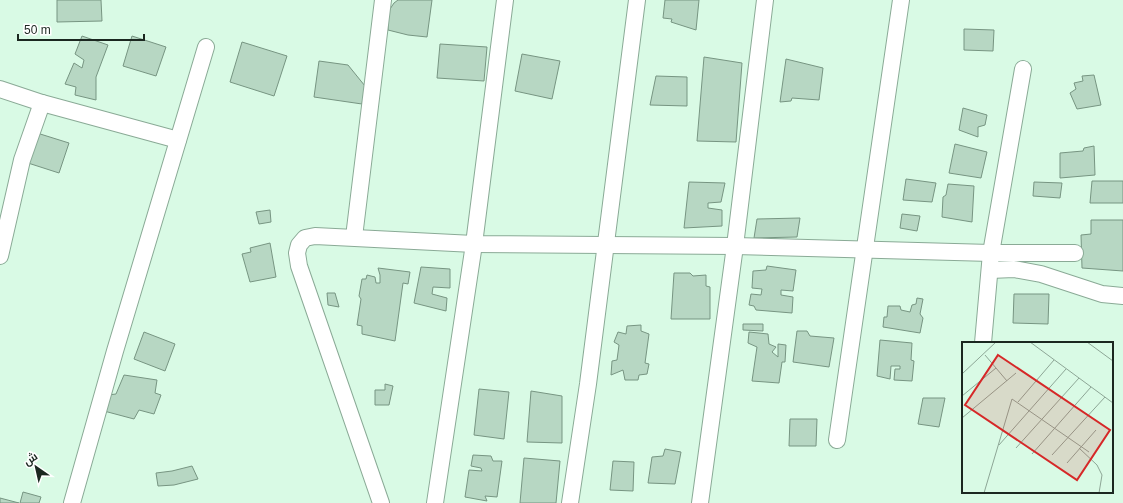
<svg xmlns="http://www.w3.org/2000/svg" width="1123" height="503" font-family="Helvetica,Cairo,sans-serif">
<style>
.building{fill:#b7d7c3;stroke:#779582}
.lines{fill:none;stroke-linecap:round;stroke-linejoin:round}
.minor-casing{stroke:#8aaa96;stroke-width:18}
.minor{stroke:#fff;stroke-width:16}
.inset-road{fill:none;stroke:#8da696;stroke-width:1}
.view{fill:#d62828;fill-opacity:0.15;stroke:#d62828;stroke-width:2}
.inset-edge{fill:none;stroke:#1b2720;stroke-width:2}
</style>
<rect width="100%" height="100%" fill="#d9fae5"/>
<g class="building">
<path d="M57,0H101L102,21L57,22Z"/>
<path d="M398,0H432L427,37L408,35L388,30V12L394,3Z"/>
<path d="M665,0H699L696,30L671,22L672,19L663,18Z"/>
<path d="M964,29L994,30L993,51L964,50Z"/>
<path d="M82,36L108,45L96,77V100L75,95L76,87L65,84L74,63L82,68L84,60L75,54Z"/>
<path d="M132,36L166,47L156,76L123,66Z"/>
<path d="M242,42L287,56L274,96L230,82Z"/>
<path d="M440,44L487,47L484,81L437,78Z"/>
<path d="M522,54L560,61L552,99L515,91Z"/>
<path d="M704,57L742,63L736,142L697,141Z"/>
<path d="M786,59L823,68L819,100L792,98L791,101L780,102Z"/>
<path d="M319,61L348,65L365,86L362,104L314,97Z"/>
<path d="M1094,75L1101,105L1077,109L1070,93L1076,89L1074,83L1083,81L1082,76Z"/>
<path d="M656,76L687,77V106L650,105Z"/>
<path d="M963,108L987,115L985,125L978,127V137L959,130Z"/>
<path d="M37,133L69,143L59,173L28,163Z"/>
<path d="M955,144L987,152L981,178L949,173Z"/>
<path d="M1094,146L1095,175L1060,178V153L1083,151L1084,148Z"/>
<path d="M906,179L936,183L932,202L903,200Z"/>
<path d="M1092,181H1123V203H1090Z"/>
<path d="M689,182L725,183L721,202L708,203V208L722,210V226L684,228Z"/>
<path d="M1034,182L1062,183L1060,198L1033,196Z"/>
<path d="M948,184L974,186L972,222L942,217L943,197L946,195Z"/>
<path d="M270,210L271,222L259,224L256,212Z"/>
<path d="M902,214L920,216L917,231L900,228Z"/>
<path d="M800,218L797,237L754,238L757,219Z"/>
<path d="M1091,220H1123V271L1082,268L1081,235L1091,234Z"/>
<path d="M270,243L276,277L250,282L242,254L251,252L250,248Z"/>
<path d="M767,266L796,270L793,291L781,290V295L793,297L792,313L756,310L754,306L749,305L751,294L761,295L762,289L752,288L753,271L766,270Z"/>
<path d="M421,267L450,269V288L433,287L432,294L447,298L446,311L414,303Z"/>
<path d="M378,268L410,272L408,284L403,283L395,341L362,334V326L357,325L361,299L359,296L362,279H366L367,275L375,277L376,283H380V275Z"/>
<path d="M674,273H690L693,276L706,275V286L710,287V319H671Z"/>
<path d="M327,293H335L339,307L328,305Z"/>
<path d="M1014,294H1049L1048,324L1013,323Z"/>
<path d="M917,298L923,299L920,314L923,318L920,333L883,327L884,317H887L888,306H900L901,310L910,312L912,305L916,304Z"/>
<path d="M743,324H763V331L743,330Z"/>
<path d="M641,325V331L649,334L645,363L649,364L647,374L639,375L638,380H625L623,370L611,375L612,361L617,360L619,345L614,342L618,332L626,334L627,326Z"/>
<path d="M797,331H807L810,336L834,338L829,367L793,362Z"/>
<path d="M144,332L175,344L165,371L134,359Z"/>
<path d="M749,332L768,334L769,344L776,347L772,352L778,357V344L786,345L785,362H782L779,383L752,381L757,347L748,343Z"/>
<path d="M880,340L912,343L911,360L914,361L912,381L894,380L895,369H900V366H891L890,379L877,376Z"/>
<path d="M124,375L157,380L155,393L161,395L154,414L139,410L134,419L104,411L108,395L116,394Z"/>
<path d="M385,384L393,386L389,405H375V390H385Z"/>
<path d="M479,389L509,392L504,439L474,435Z"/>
<path d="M531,391L562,396V443L527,442Z"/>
<path d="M923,398H945L939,427L918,424Z"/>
<path d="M790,419H817L816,446H789Z"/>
<path d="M665,449L681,452L675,484L648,483L652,457L663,456Z"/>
<path d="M473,455L491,456L493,461H502L497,497L485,496L487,501L465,497L469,470L482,471L481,468L471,466Z"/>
<path d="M524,458L560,461L556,503H520Z"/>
<path d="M613,461L634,462L633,491L610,490Z"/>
<path d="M192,466L198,479L174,485L158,486L156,473L172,471Z"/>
<path d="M23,492L41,497L39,503H20Z"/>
<path d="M0,498L19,503H0Z"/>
</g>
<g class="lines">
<g class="minor-casing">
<g id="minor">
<path d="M0,89L42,103L178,140"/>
<path d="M354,237L383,0"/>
<path d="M0,256L22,160L42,103"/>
<path d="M990,270L1014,269L1041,274L1102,294L1123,296"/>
<path d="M983,343L991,253L1023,69"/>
<path d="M837,440L901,0"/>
<path d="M72,503L115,351L206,47"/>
<path d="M381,503L299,266L297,253L299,245L305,238L315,236L474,244L735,246L991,253H1075"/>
<path d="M435,503L474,244L505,0"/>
<path d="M570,503L588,384L637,0"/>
<path d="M700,503L735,246L765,0"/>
</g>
</g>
<use href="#minor" class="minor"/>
</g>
<g transform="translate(962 342)">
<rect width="151" height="151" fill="#d9fae5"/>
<path class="inset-road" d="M68,0L151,61M125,0L151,19M23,13L45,39M0,32L34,0M0,54L34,26M56,60L92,18M0,76L54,31M37,103L104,27M54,106L117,36M117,106L135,123L140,133L137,151M70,112L129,45M90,113L143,55M105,121L134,88M22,151L50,57L127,110"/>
<path class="view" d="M36,13L148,88L115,138L3,63Z"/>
<rect width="151" height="151" class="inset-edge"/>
</g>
<g transform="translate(36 467) rotate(326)" stroke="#ffffff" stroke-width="3" paint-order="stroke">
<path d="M0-3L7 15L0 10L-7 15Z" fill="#1b2720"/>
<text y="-6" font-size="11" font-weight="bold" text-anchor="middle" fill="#1b2720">ش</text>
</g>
<path d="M18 34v6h126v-6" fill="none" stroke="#1b2720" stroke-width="2"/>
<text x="24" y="34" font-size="12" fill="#1b2720" stroke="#ffffff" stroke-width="3" paint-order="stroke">50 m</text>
</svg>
